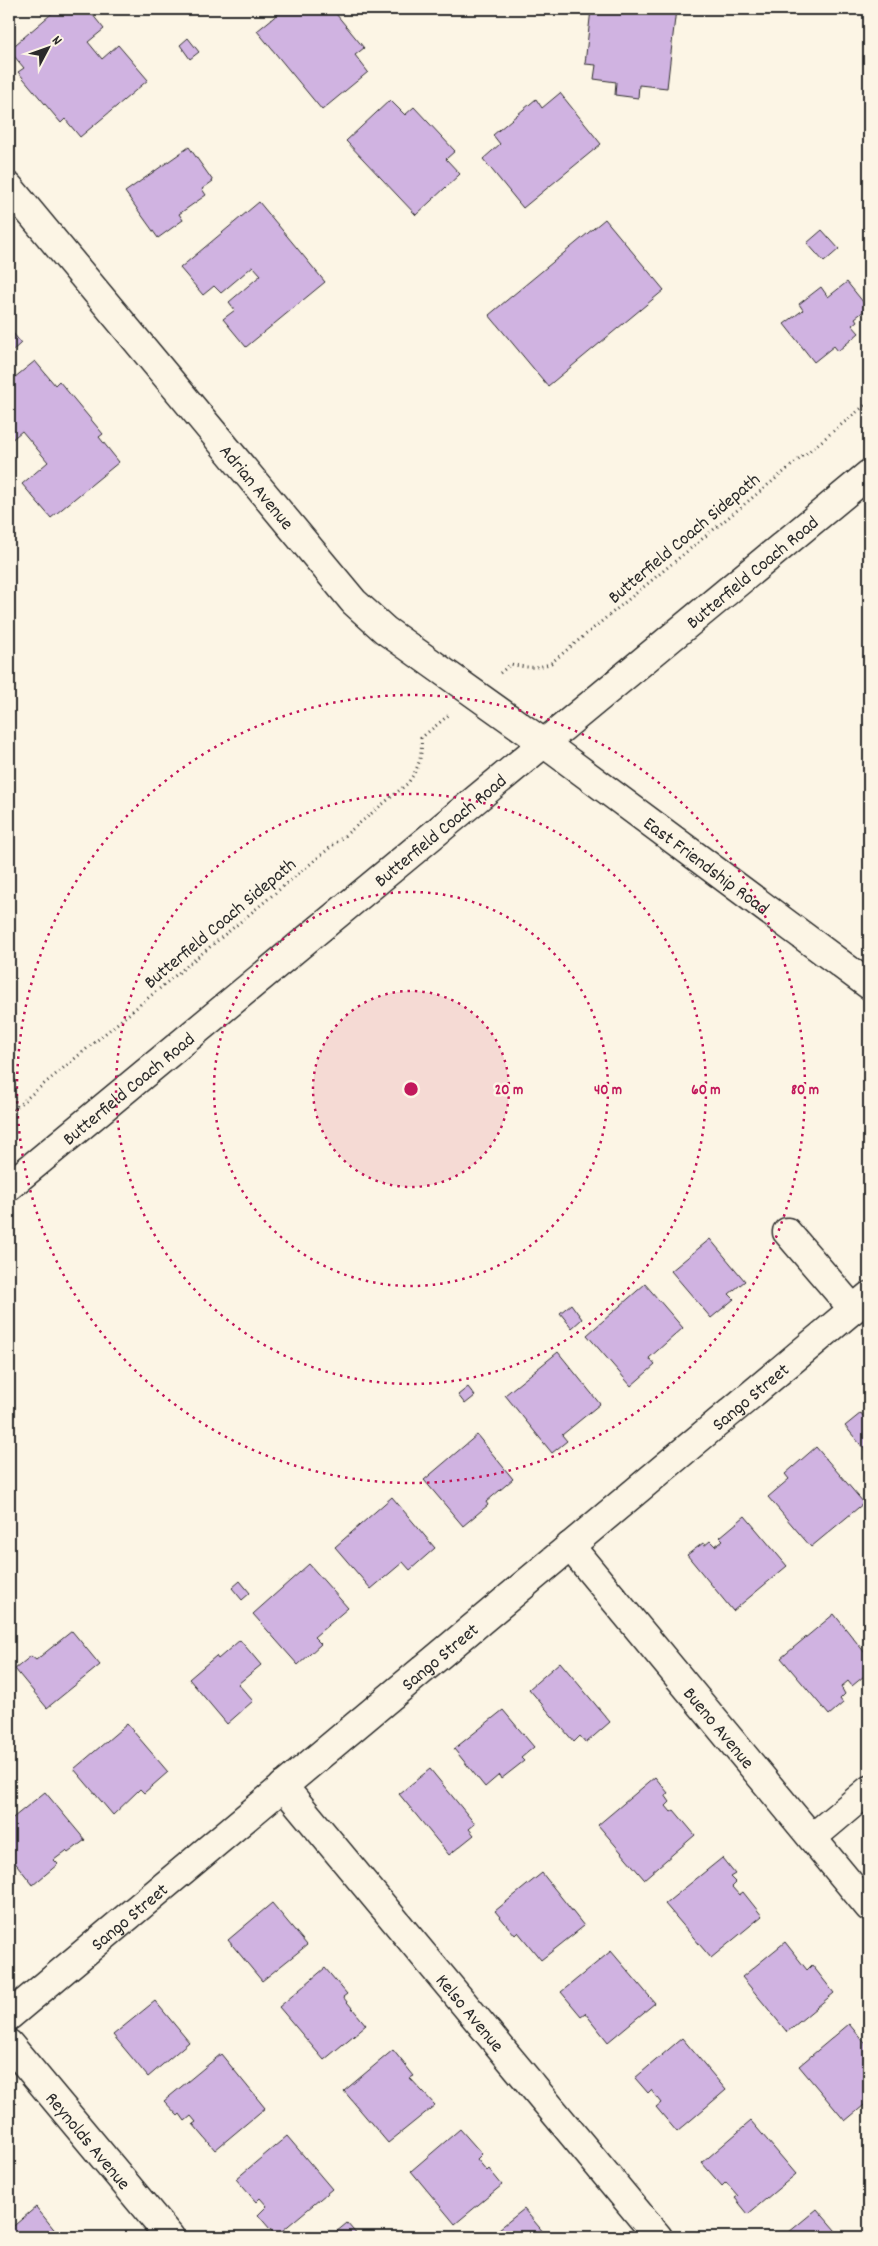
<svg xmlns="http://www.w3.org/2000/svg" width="878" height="2246" font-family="Dekko,sans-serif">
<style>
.building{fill:#d0b3e1;stroke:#2b2b2b}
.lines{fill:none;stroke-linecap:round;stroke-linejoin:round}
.street-casing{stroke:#2b2b2b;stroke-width:31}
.secondary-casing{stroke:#2b2b2b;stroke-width:31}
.path{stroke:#2b2b2b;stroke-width:3;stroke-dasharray:1 4;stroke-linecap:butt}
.street{stroke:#fcf5e5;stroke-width:28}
.secondary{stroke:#fcf5e5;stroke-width:28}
.ring{fill:none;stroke:#c2185b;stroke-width:2.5;stroke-dasharray:2.5 5}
.labels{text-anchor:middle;stroke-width:5;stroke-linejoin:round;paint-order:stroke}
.street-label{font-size:19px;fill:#2b2b2b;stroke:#fcf5e5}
.centre{fill:#c2185b;stroke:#fcf5e5;stroke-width:2.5}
.ring-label{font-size:15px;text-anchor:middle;font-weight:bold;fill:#c2185b;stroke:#fcf5e5;stroke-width:5;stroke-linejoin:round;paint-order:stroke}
</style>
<rect width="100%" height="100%" fill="#fcf5e5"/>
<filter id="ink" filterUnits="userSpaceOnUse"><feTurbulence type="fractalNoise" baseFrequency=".02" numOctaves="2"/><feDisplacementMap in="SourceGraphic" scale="10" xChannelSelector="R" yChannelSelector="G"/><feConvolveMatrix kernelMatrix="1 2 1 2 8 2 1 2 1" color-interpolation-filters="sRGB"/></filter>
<g filter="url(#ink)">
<g class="building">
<path d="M57,9H88L104,29L88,42L102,59L118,45L148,80L80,137L65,119L61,123L18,72L24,68L9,50Z"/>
<path d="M284,9H332L364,48L355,55L368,72L322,110L257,31Z"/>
<path d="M591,9H676L667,88L639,85L638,98L615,95L616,82L594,79L596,65L585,64Z"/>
<path d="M188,38L199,52L190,59L180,45Z"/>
<path d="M560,93L601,144L523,208L483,159L500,144L493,135L536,99L542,108Z"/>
<path d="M390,100L405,115L414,107L455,151L446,159L460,174L416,215L346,141Z"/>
<path d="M189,147L213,181L202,189L206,195L179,214L183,220L158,238L125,192Z"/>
<path d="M259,202L325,282L246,347L223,319L235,310L229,302L261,275L253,266L221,293L214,286L203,295L180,268Z"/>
<path d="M605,219L664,290L548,386L489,315Z"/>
<path d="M822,230L839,249L824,262L807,243Z"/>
<path d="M847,282L868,308L855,318L857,321L852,325L859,333L838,351L834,346L814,362L784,324L803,310L799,304L821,287L828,297Z"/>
<path d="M9,328L21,343L9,354Z"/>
<path d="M35,361L55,385L59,381L103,434L99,437L119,462L51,518L22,484L48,462L22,431L9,442V382Z"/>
<path d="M710,1239L745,1281L729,1294L734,1299L711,1318L671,1271Z"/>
<path d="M645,1284L683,1328L649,1358L655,1365L631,1386L587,1335Z"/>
<path d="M571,1304L582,1319L572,1328L560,1313Z"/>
<path d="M558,1352L600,1404L562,1435L567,1441L552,1453L505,1395Z"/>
<path d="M468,1387L475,1396L465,1404L458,1395Z"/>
<path d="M869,1411V1455L845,1426L861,1413L863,1416Z"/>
<path d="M477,1435L513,1479L486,1502L488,1505L463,1526L424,1480Z"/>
<path d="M816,1447L864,1503L811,1547L768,1497L789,1479L785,1474Z"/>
<path d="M392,1497L435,1548L410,1570L403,1562L371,1589L335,1547Z"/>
<path d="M745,1516L787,1566L733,1611L687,1555L703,1543L704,1546L710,1541L715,1546L723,1540L720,1537Z"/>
<path d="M309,1564L348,1608L314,1637L321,1644L298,1665L253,1614Z"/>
<path d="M240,1581L250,1593L242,1600L232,1588Z"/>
<path d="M834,1614L869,1658V1672L852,1686L848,1681L841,1687L845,1694L840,1699L843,1703L829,1715L781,1658Z"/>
<path d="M72,1631L100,1665L47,1708L15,1669L31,1656L36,1660Z"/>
<path d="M240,1640L261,1665L238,1684L253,1701L227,1724L189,1679L216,1656L218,1659Z"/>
<path d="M560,1662L610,1722L586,1743L580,1736L574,1742L529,1689Z"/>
<path d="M503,1710L534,1747L521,1758L524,1761L501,1779L499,1775L485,1787L454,1749Z"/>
<path d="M127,1724L168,1772L144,1793L140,1789L113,1815L74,1769Z"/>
<path d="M430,1769L475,1824L469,1829L474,1835L449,1855L399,1794Z"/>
<path d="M655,1777L668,1793L665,1795L670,1802L666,1806L671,1812L674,1810L695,1835L644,1879L598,1825Z"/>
<path d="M45,1792L85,1840L68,1853L66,1851L54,1860L58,1864L33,1885L9,1855V1821Z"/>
<path d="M722,1858L735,1874L730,1877L736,1883L732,1887L739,1895L743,1892L762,1916L711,1958L665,1904Z"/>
<path d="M542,1873L584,1926L541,1960L518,1932L515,1935L495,1911Z"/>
<path d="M272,1903L307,1945L262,1981L228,1940Z"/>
<path d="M785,1942L807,1970L812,1965L834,1993L787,2032L742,1977Z"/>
<path d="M611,1951L655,2003L608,2042L585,2013L581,2016L561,1992Z"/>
<path d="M325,1968L347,1994L343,1997L366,2025L324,2060L279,2007Z"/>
<path d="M155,2001L189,2042L148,2077L113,2035Z"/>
<path d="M849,2024L869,2048V2101L845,2121L799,2066Z"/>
<path d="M682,2038L726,2090L677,2132L656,2107L661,2103L651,2090L648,2093L635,2078Z"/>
<path d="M393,2050L414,2076L410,2078L435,2105L388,2143L344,2091Z"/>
<path d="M221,2054L265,2108L215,2150L193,2124L196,2122L191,2116L185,2121L180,2114L178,2116L164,2101Z"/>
<path d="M751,2121L796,2174L748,2214L735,2198L738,2196L726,2182L722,2186L702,2163Z"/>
<path d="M460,2129L482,2154L477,2159L487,2171L489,2169L502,2185L455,2224L411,2171Z"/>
<path d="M287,2136L332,2189L276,2236L258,2215L267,2206L260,2198L256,2202L236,2179Z"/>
<path d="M36,2207L57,2233L51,2237H9V2230Z"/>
<path d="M524,2209L544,2233L539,2237H489Z"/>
<path d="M817,2209L841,2237H783Z"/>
<path d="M347,2223L359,2237H330Z"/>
</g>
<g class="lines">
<g class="street-casing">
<g id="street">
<path id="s1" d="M9,187L354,602L385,630L545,744L869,985"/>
<path d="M787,1232L853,1309"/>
<path id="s2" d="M570,1546L869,1907"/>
<path id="s3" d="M283,1786L658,2237"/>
<path d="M812,1838L869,1790"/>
<path id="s4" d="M9,2016L869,1296"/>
<path id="s5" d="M9,2044L170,2237"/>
</g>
</g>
<g class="secondary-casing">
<g id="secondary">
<path id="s6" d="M9,1186L869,474"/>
</g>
</g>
<g class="path">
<path d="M500,673L511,664C526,668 537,669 551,663L869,402"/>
<path d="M9,1113L407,784C418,770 423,756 421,738L450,714"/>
</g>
<use href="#street" class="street"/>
<use href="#secondary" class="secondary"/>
</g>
</g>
<circle cx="411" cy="1089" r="98" fill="#c2185b" fill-opacity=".12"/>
<g class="ring">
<circle cx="411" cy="1089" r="98"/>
<circle cx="411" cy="1089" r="197"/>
<circle cx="411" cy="1089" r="295"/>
<circle cx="411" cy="1089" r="394"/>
</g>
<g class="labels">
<g class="street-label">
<text dy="7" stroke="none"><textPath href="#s1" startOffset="389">Adrian Avenue</textPath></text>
<text transform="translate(683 537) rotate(-40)" y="7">Butterfield Coach Sidepath</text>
<text dy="7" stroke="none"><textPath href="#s6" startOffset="964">Butterfield Coach Road</textPath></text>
<text dy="7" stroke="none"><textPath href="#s6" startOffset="559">Butterfield Coach Road</textPath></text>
<text dy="7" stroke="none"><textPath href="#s1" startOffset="980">East Friendship Road</textPath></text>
<text transform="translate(219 922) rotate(-40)" y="7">Butterfield Coach Sidepath</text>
<text dy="7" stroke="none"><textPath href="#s6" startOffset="154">Butterfield Coach Road</textPath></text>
<text dy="7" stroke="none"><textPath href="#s4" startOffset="966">Sango Street</textPath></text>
<text dy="7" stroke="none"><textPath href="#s4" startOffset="561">Sango Street</textPath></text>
<text dy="7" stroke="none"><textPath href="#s2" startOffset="235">Bueno Avenue</textPath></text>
<text dy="7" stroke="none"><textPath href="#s4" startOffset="156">Sango Street</textPath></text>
<text dy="7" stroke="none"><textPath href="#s3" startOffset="294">Kelso Avenue</textPath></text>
<text dy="7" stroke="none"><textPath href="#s5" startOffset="125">Reynolds Avenue</textPath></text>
</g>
</g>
<circle cx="411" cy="1089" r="8" class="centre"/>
<g class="ring-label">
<text x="509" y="1094">20 m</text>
<text x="608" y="1094">40 m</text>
<text x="706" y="1094">60 m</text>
<text x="805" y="1094">80 m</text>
</g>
<rect width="878" height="2246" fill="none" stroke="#fcf5e5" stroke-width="30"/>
<rect x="15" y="15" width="848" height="2216" fill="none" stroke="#2b2b2b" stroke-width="2" filter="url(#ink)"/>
<g transform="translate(48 48) rotate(49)" stroke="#fcf5e5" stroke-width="4" paint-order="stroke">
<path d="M0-4L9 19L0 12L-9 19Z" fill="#2b2b2b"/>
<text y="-8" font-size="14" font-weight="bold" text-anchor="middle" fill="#2b2b2b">N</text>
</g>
</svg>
